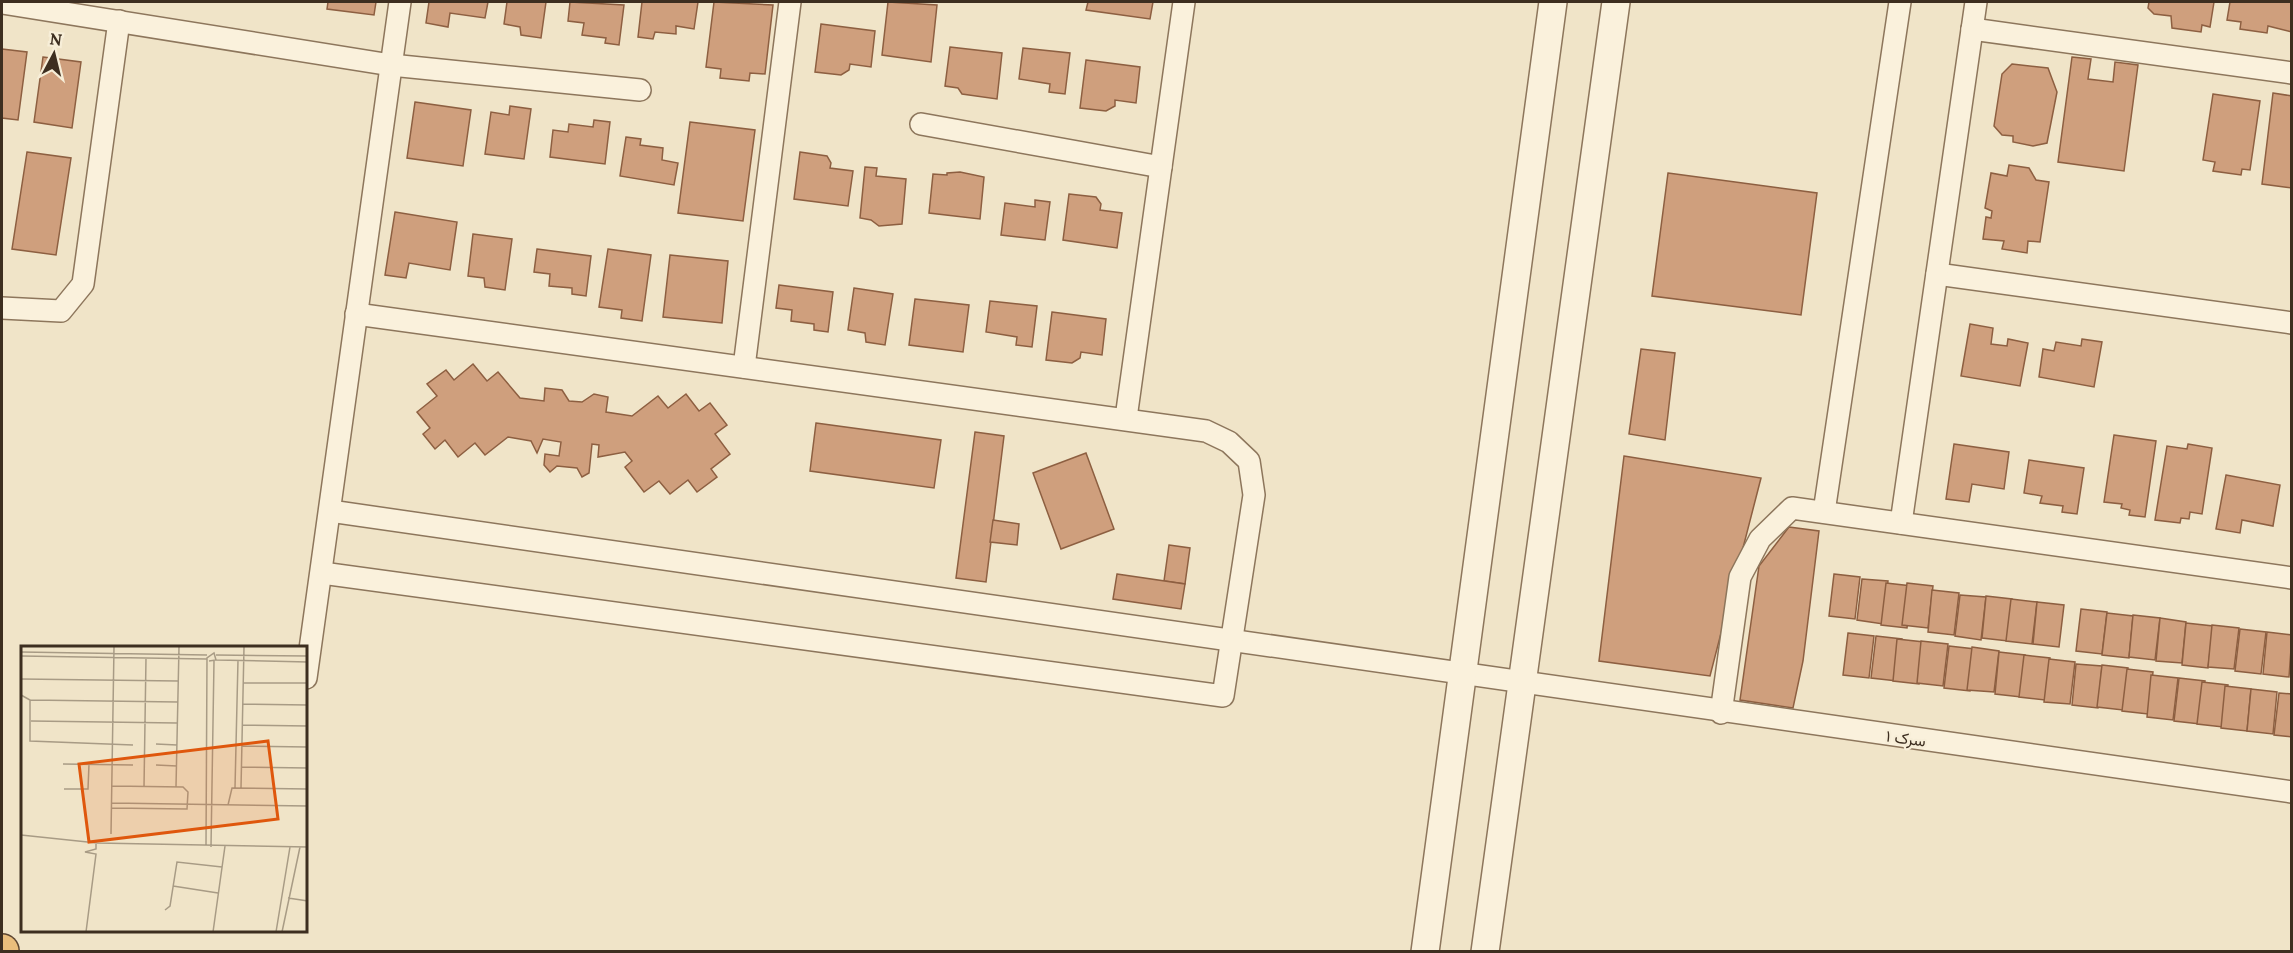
<svg xmlns="http://www.w3.org/2000/svg" width="2293" height="953" font-family="Lora,Vazirmatn,serif">
<style>
.building{fill:#cf9f7d;stroke:#8d5f41;stroke-width:1.5}
.lines{fill:none;stroke-linecap:round;stroke-linejoin:round}
.minor-casing{stroke:#8d765c;stroke-width:24}
.tertiary-casing{stroke:#8d765c;stroke-width:30}
.trunk-casing{stroke:#5b4430;stroke-width:36}
.minor{stroke:#faf1dc;stroke-width:21}
.tertiary{stroke:#faf1dc;stroke-width:27}
.trunk{stroke:#eabe7c;stroke-width:33}
.labels{text-anchor:middle;stroke-width:4.5;stroke-linejoin:round;paint-order:stroke}
.street-label{font-size:16px;fill:#3d2e20;stroke:#f7eed8}
.inset-road{fill:none;stroke:#a89b85;stroke-width:1.5}
.view{fill:#df570d;fill-opacity:0.15;stroke:#df570d;stroke-width:3}
.inset-edge{fill:none;stroke:#3d2e20;stroke-width:3}
</style>
<rect width="100%" height="100%" fill="#f0e4c8"/>
<g class="building">
<path d="M328,2H376L374,15L327,9Z"/>
<path d="M429,2H488L485,18L450,13L448,27L426,23Z"/>
<path d="M507,2H546L541,38L521,35L520,27L504,24Z"/>
<path d="M570,2L624,5L619,45L605,43L606,38L582,35L584,23L568,21Z"/>
<path d="M642,2H698L694,29L676,26V34L655,32L653,39L638,37Z"/>
<path d="M714,2L773,5L765,74L750,73L749,81L720,78L721,69L706,67Z"/>
<path d="M888,2L937,5L931,62L882,55Z"/>
<path d="M1088,2H1153L1150,19L1086,10Z"/>
<path d="M2149,2H2214L2210,27L2202,25L2201,32L2172,28L2171,16L2154,14L2148,8Z"/>
<path d="M2230,2H2292V32L2268,26L2267,33L2240,29L2241,22L2227,20Z"/>
<path d="M821,24L875,31L871,67L850,64L849,70L841,75L815,72Z"/>
<path d="M950,47L1002,53L997,99L962,94L958,88L945,86Z"/>
<path d="M1023,48L1070,53L1065,94L1049,92L1050,84L1019,79Z"/>
<path d="M2,49L27,52L18,120L2,118Z"/>
<path d="M43,57L81,62L72,128L34,122Z"/>
<path d="M2072,57L2091,59L2088,79L2113,82L2115,62L2138,65L2124,171L2058,162Z"/>
<path d="M1086,60L1140,67L1136,103L1115,100V106L1106,111L1080,108Z"/>
<path d="M2012,64L2048,68L2057,92L2047,143L2033,146L2013,142V136L2002,135L1994,126L2002,74Z"/>
<path d="M2273,93L2292,96V188L2262,184Z"/>
<path d="M2213,94L2260,101L2250,170L2242,169L2241,175L2213,171L2215,162L2203,160Z"/>
<path d="M415,102L471,110L463,166L407,158Z"/>
<path d="M510,106L531,109L524,159L485,154L491,112L509,115Z"/>
<path d="M594,120L610,122L605,164L550,157L553,130L568,132L569,124L593,127Z"/>
<path d="M690,122L755,130L743,221L678,213Z"/>
<path d="M626,137L641,139L640,145L663,148L662,160L678,163L674,185L620,176Z"/>
<path d="M27,152L71,158L56,255L12,249Z"/>
<path d="M800,152L827,156L831,163L830,168L853,171L848,206L794,199Z"/>
<path d="M2009,165L2029,168L2036,180L2049,182L2040,242L2028,241L2027,253L2002,249L2004,241L1983,239L1986,217L1991,218L1992,211L1985,208L1991,173L2007,176Z"/>
<path d="M865,167L877,168L876,176L906,179L902,224L879,226L871,220L860,218Z"/>
<path d="M960,172L984,177L980,219L929,213L933,174L947,175V173Z"/>
<path d="M1668,173L1817,193L1801,315L1652,296Z"/>
<path d="M1069,194L1096,197L1101,204L1100,210L1122,213L1117,248L1063,240Z"/>
<path d="M1035,200L1050,202L1045,240L1001,235L1005,203L1035,207Z"/>
<path d="M395,212L457,222L450,270L409,263L406,278L385,275Z"/>
<path d="M473,234L512,239L505,290L485,287L484,278L468,276Z"/>
<path d="M537,249L591,256L586,296L572,294V288L549,286L550,274L534,272Z"/>
<path d="M608,249L651,255L642,321L621,318L622,310L599,307Z"/>
<path d="M670,255L728,261L722,323L663,317Z"/>
<path d="M779,285L833,292L828,332L814,330V324L791,321L792,310L776,308Z"/>
<path d="M854,288L893,294L885,345L866,342L865,333L848,330Z"/>
<path d="M915,299L969,305L963,352L909,345Z"/>
<path d="M990,301L1037,306L1032,347L1016,345L1017,337L986,332Z"/>
<path d="M1052,312L1106,319L1102,355L1081,352L1080,358L1072,363L1046,360Z"/>
<path d="M1970,324L1993,328L1991,344L2007,346L2008,339L2028,343L2020,386L1961,376Z"/>
<path d="M2082,339L2102,342L2094,387L2039,377L2043,349L2054,351L2056,342L2081,346Z"/>
<path d="M1641,349L1675,353L1665,440L1629,434Z"/>
<path d="M473,364L487,381L498,372L520,398L544,401L545,388L562,390L569,401L582,402L594,394L608,397L606,412L632,416L658,396L668,408L686,394L699,411L710,403L727,425L715,434L730,454L711,469L717,477L697,492L688,480L670,494L659,481L644,492L625,467L632,461L625,452L598,457L599,445L592,444L589,473L582,477L577,468L557,466L550,472L544,465L545,454L559,456L561,442L543,439L537,453L531,441L508,437L485,455L475,443L458,457L445,440L435,449L423,434L430,428L417,412L437,396L427,384L446,370L454,380Z"/>
<path d="M816,423L941,440L934,488L810,471Z"/>
<path d="M975,432L1004,436L986,582L956,578Z"/>
<path d="M2114,435L2156,441L2145,517L2129,515L2130,510L2121,508L2122,504L2104,502Z"/>
<path d="M1954,444L2009,452L2004,489L1972,484L1969,502L1946,499Z"/>
<path d="M2188,444L2212,448L2202,514L2190,512L2189,519L2181,518L2180,523L2155,520L2167,446L2187,449Z"/>
<path d="M1086,453L1114,529L1061,549L1033,473Z"/>
<path d="M1624,456L1761,478L1710,676L1599,661Z"/>
<path d="M2029,460L2084,468L2077,514L2062,512L2063,506L2040,503L2042,496L2024,493Z"/>
<path d="M2226,475L2280,485L2273,526L2242,520L2240,533L2216,529Z"/>
<path d="M993,520L1019,524L1017,545L990,542Z"/>
<path d="M1789,527L1819,531L1803,661L1793,708L1740,700L1759,566Z"/>
<path d="M1169,545L1190,548L1185,584L1164,581Z"/>
<path d="M1117,574L1185,584L1181,609L1113,599Z"/>
<path d="M1834,574L1860,577L1855,619L1829,616Z"/>
<path d="M1862,579L1888,581L1883,624L1857,620Z"/>
<path d="M1886,583L1912,586L1907,628L1881,625Z"/>
<path d="M1907,583L1933,586L1928,628L1902,625Z"/>
<path d="M1932,590L1959,593L1954,635L1928,632Z"/>
<path d="M1960,595L1986,597L1981,640L1955,636Z"/>
<path d="M1986,596L2012,599L2008,641L1982,638Z"/>
<path d="M2011,599L2037,602L2032,644L2006,641Z"/>
<path d="M2037,602L2064,605L2059,647L2033,644Z"/>
<path d="M2081,609L2107,612L2102,654L2076,651Z"/>
<path d="M2107,613L2133,616L2129,658L2102,655Z"/>
<path d="M2133,615L2160,618L2155,660L2129,657Z"/>
<path d="M2160,618L2186,622L2182,663L2156,661Z"/>
<path d="M2186,623L2213,626L2208,668L2182,665Z"/>
<path d="M2212,625L2239,628L2234,669L2208,667Z"/>
<path d="M2240,629L2266,632L2261,674L2235,671Z"/>
<path d="M2267,632L2292,635L2289,677L2263,674Z"/>
<path d="M1848,633L1874,636L1869,678L1843,675Z"/>
<path d="M1876,636L1902,639L1897,681L1871,678Z"/>
<path d="M1897,639L1924,642L1919,684L1893,681Z"/>
<path d="M1921,641L1948,644L1943,686L1917,683Z"/>
<path d="M1949,646L1975,649L1970,691L1944,688Z"/>
<path d="M1972,647L1999,651L1994,692L1967,690Z"/>
<path d="M1999,652L2025,655L2021,697L1995,694Z"/>
<path d="M2024,655L2050,658L2045,700L2019,697Z"/>
<path d="M2049,659L2075,662L2070,704L2044,702Z"/>
<path d="M2076,664L2102,666L2098,708L2072,705Z"/>
<path d="M2102,665L2128,668L2123,710L2097,707Z"/>
<path d="M2127,669L2153,672L2148,714L2122,711Z"/>
<path d="M2151,675L2178,678L2173,720L2147,717Z"/>
<path d="M2179,678L2205,681L2200,724L2174,721Z"/>
<path d="M2202,682L2228,685L2223,727L2197,724Z"/>
<path d="M2225,686L2251,689L2247,731L2221,728Z"/>
<path d="M2251,689L2277,692L2273,734L2247,731Z"/>
<path d="M2279,693L2292,694V737L2274,735Z"/>
</g>
<g class="lines">
<g class="minor-casing">
<g id="minor">
<path d="M2,3L391,65L640,90"/>
<path d="M1972,29L2292,73"/>
<path d="M921,124L1161,167"/>
<path d="M1937,274L2292,323"/>
<path d="M2,308L61,311L83,284L119,21"/>
<path d="M744,367L790,2"/>
<path d="M1126,418L1184,2"/>
<path d="M330,511C984,604 1637,701 2292,792"/>
<path d="M1824,512L1900,2"/>
<path d="M1901,523L1976,2"/>
<path d="M322,573L1223,696L1254,495L1249,461L1229,442L1206,431L356,314"/>
<path d="M306,678L400,2"/>
<path d="M1721,713L1740,577L1760,539L1792,508L2292,578"/>
</g>
</g>
<g class="tertiary-casing">
<g id="tertiary">
<path d="M1425,952L1553,2"/>
<path d="M1485,952L1616,2"/>
</g>
</g>
<g class="trunk-casing">
<path id="trunk" d="M2,951V952"/>
</g>
<use href="#minor" class="minor"/>
<use href="#tertiary" class="tertiary"/>
<use href="#trunk" class="trunk"/>
</g>
<g class="labels">
<g class="street-label">
<text transform="translate(1906 738) rotate(8)" y="6">سرک ۱</text>
</g>
</g>
<g transform="translate(21 646)">
<rect width="286" height="286" fill="#f0e4c8"/>
<path class="inset-road" d="M0,6L186,9M195,9L287,10M0,10L186,13M195,14L287,16M0,33L157,35M222,37H287M0,49L9,54V95L112,99M9,54L157,56M222,58L287,59M10,75L156,77M222,79L287,80M135,98L156,99M221,100L287,101M42,118L112,119M135,119L156,120M221,121L287,122M123,141L125,12M155,141L158,1M214,142L217,14M220,142L223,1M43,143H67L68,118M91,157L287,160M207,159L211,142L287,143M91,162L166,163L167,146L162,141L91,140M90,188L93,1M0,189L76,197L287,201M185,200L186,12L193,7L195,14L188,15M190,201L193,15M152,240L197,247M267,252L287,255M144,264L149,260L156,216L201,221M65,286L75,208L64,206L75,203V198M192,286L204,200M255,286L269,201M261,286L279,201"/>
<path class="view" d="M247,95L257,173L68,196L58,118Z"/>
<rect width="286" height="286" class="inset-edge"/>
</g>
<rect width="2293" height="953" fill="none" stroke="#3d2e20" stroke-width="6"/>
<g transform="translate(54 54) rotate(7)" stroke="#f7eed8" stroke-width="4.5" paint-order="stroke">
<path d="M0-4.5L10 22L0 15L-10 22Z" fill="#3d2e20"/>
<text y="-9" font-size="16" font-weight="bold" text-anchor="middle" fill="#3d2e20">N</text>
</g>
</svg>
